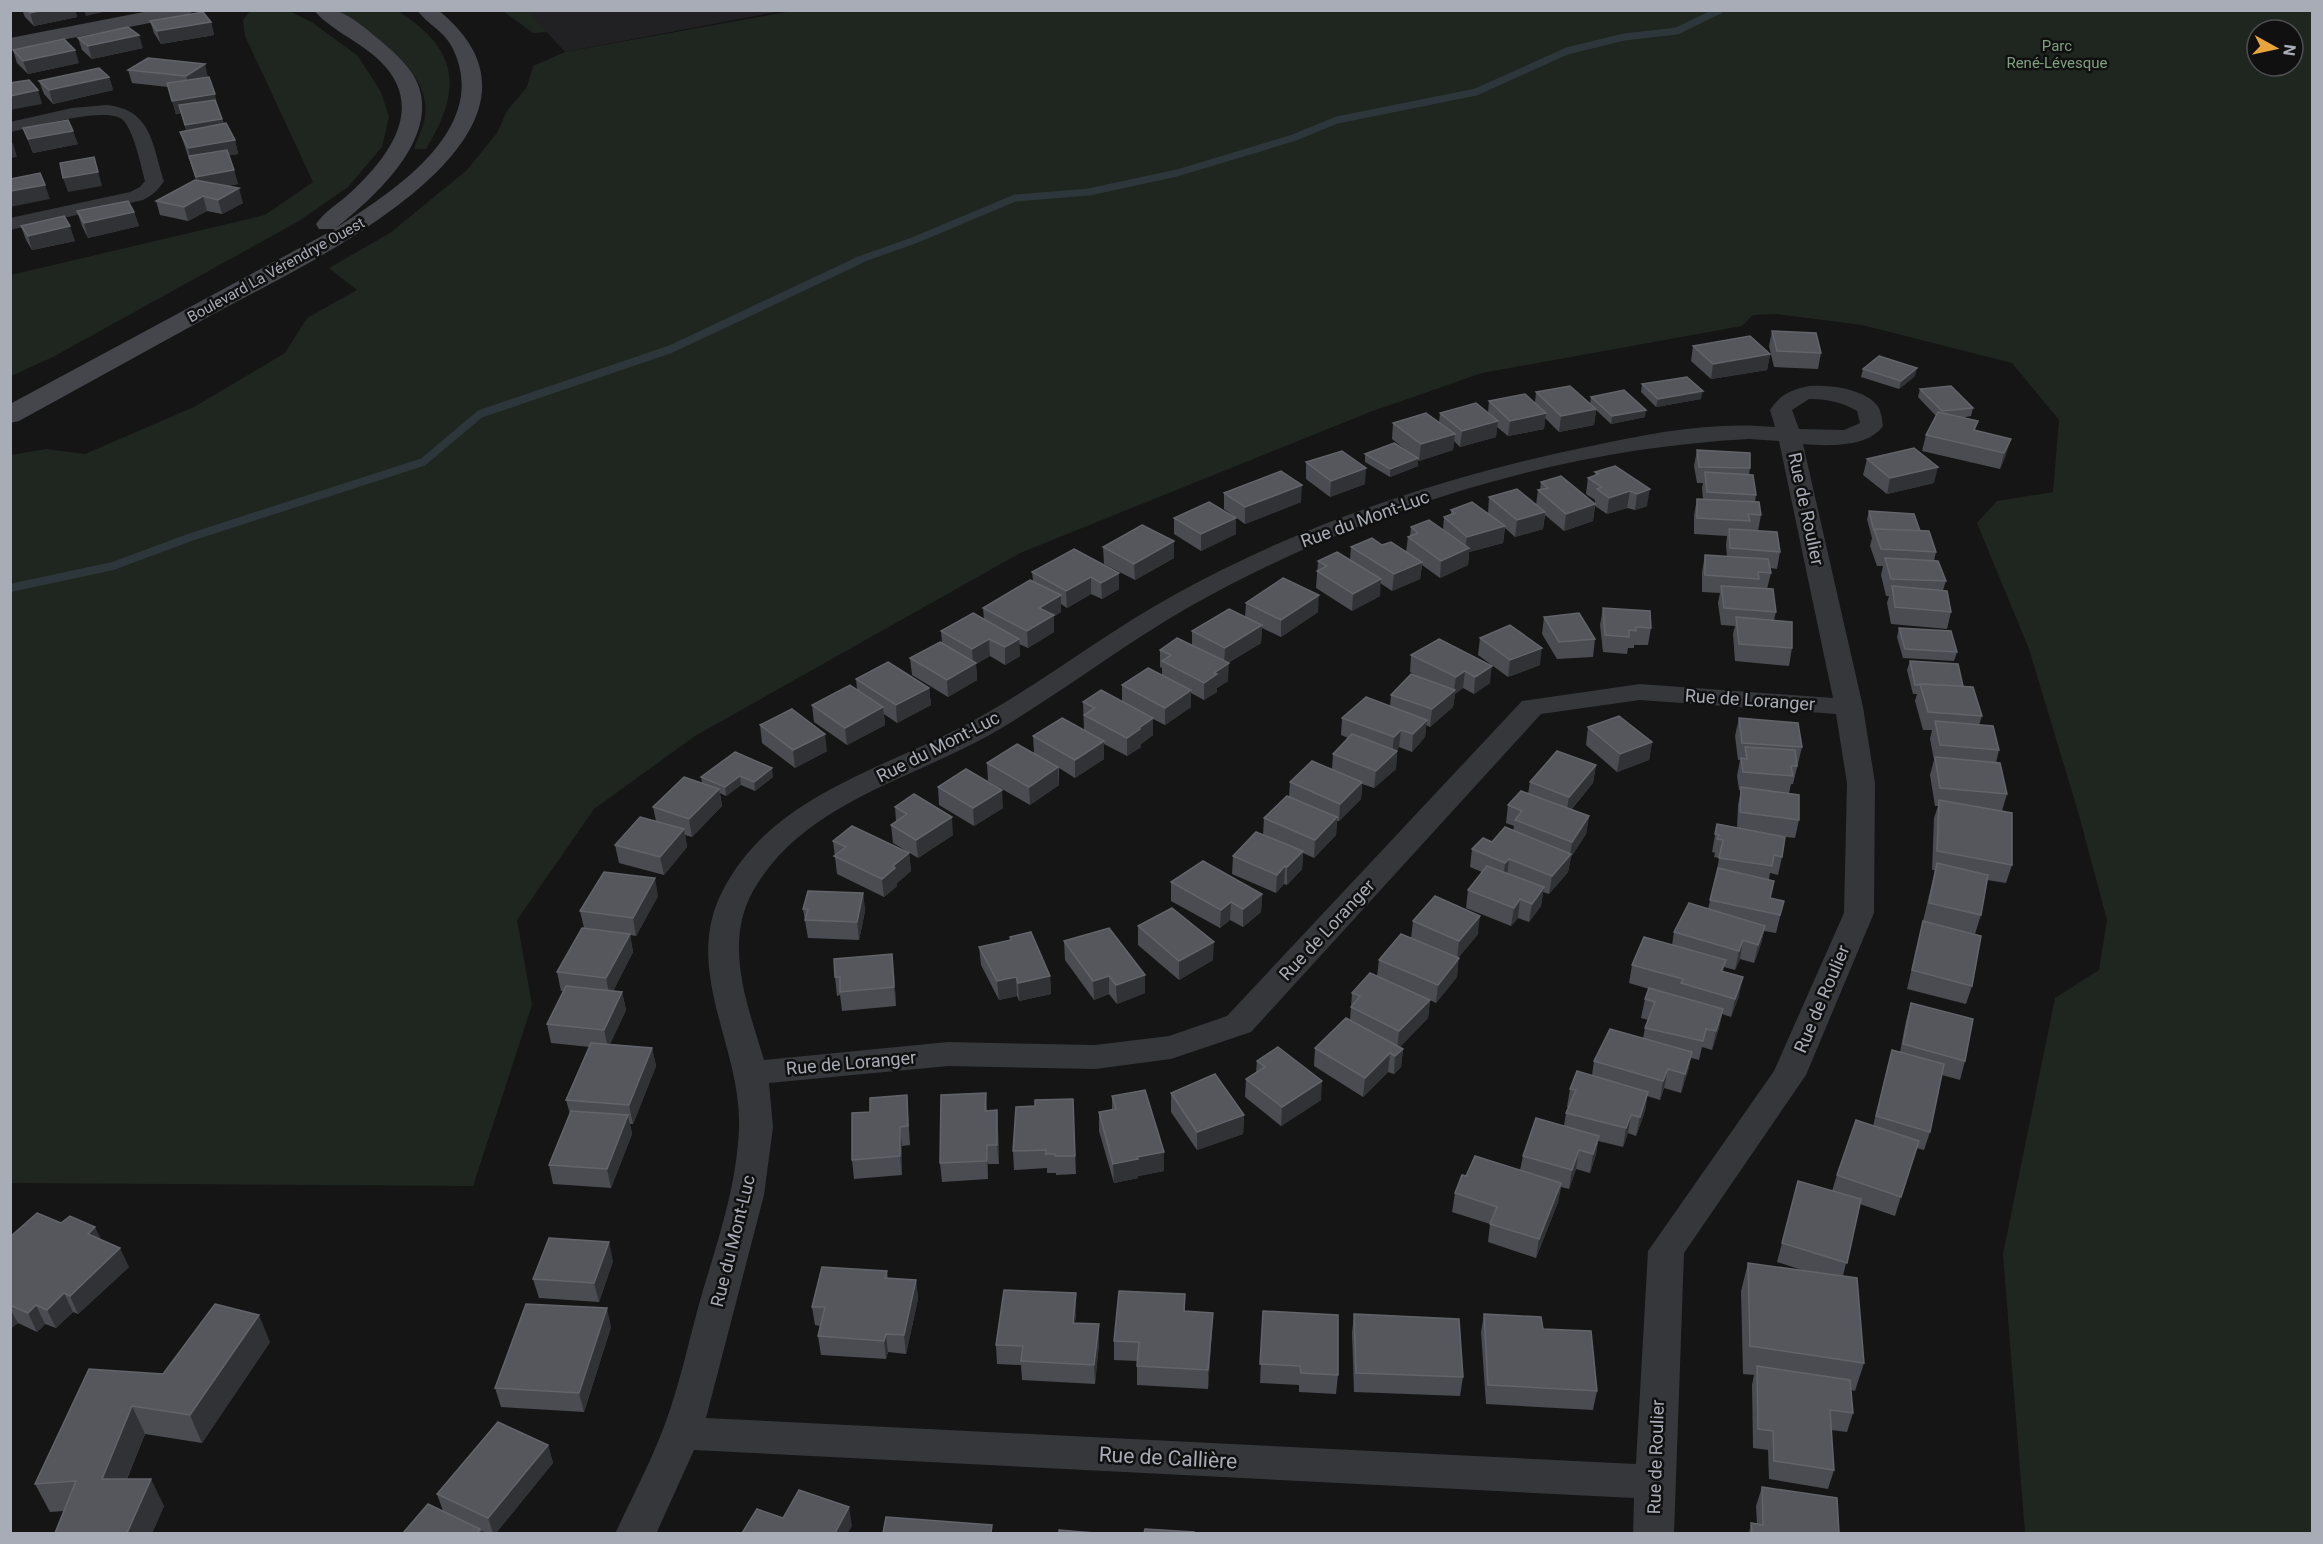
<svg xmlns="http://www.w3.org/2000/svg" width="2323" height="1544" font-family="Roboto,sans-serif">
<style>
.built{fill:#212123}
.green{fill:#1f261f;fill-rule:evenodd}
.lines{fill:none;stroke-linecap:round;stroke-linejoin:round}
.stream-far1{stroke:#2d363b;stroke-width:7}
.stream{stroke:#2d363b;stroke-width:8}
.street{fill:#36373b;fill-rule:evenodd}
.secondary{fill:#44464b;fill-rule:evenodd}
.wall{fill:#4b4c51}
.shaded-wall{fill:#313235}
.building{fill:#55575c;stroke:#62646a;stroke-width:1.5}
.labels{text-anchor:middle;stroke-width:5;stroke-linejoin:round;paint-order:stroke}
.far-park-label{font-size:15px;fill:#7fa07f;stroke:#101011}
.far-street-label{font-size:15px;fill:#a7acb6;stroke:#101011}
.street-label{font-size:18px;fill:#a7acb6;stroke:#101011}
.near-street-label{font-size:21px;fill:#a7acb6;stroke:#101011}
</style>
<rect width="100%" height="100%" fill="#151516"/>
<path class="built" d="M527,11H781L565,52Z"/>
<g class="green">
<path d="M251,10L289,11L313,23L358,56L381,92L389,117L382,147L348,187L299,221L53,357L11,376V275L265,215L313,182L245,36L243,20Z"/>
<path d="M338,11H398C459,50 463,89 426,149H414C417,139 423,128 425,118C433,70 370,34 338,11Z"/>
<path d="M503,11H528L547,32L533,33Z"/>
<path d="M792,11H2312V1533H2025L2003,1254L2055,998L2099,970L2107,920L2079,815L2029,649L1977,523L1997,501L2053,492L2059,420L2012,363L1862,325L1777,314L1753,315L1742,326L1482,373L1370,412L1020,553L695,736L594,809L517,920L532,1005L473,1186L11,1183V455L46,449L85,454L194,407L285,353L307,318L357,290L329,268L390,233L467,170L497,133L507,111L527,87L533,66L565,52ZM2257,30H2293V66H2257Z"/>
</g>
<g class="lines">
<path class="stream-far1" d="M856,261L915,240L1015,198L1089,192L1177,173L1293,138L1337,120L1476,92L1567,51L1624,37L1677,31L1720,10"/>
<path class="stream" d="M10,588L113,566L191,537L423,462L480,414L671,349L860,260"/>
<g class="street">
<path d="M107,105C152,110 152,144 164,181C158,190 153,195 143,200L10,230V218L130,192L140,187L145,181C141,166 134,131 123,120C107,105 32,128 10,132V122L72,108Z"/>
<path d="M1809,386C1829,385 1861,388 1876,404C1881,409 1882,419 1883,426C1868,448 1826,446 1803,444L1863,707L1875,783L1874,913L1806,1075L1684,1253L1674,1534H1633L1634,1498L694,1450L656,1534H615C632,1497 651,1462 665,1424C681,1381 690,1335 703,1290C719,1238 737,1183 739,1128C742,1048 682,970 722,892C770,796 882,770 969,723C1040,685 1103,634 1174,595C1304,523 1445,476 1591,446C1650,433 1714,421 1775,427L1770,410C1781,394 1790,390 1809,386ZM1809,399C1827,399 1842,402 1857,411L1860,423L1844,430L1799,429L1792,410ZM1749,439L1779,441L1833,698L1640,684L1522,701L1227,1016L1169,1036L1095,1045L948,1042L764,1060C748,1006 723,945 753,891C803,803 911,780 993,733C1060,694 1121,646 1189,607C1358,512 1555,449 1749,439ZM1640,700L1836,714L1847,783L1844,913L1774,1071L1648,1251L1636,1464L706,1418L764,1195L773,1127L769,1083L948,1066L1095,1069L1171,1059L1251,1032L1541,714Z"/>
</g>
<g class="secondary">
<path d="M154,10H195L186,16L10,50V38Z"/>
<path d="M314,10C321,10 331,9 337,11C352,16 370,32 382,42C396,54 413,69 419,87C437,142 373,198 336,228C394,191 493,128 452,47C444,31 427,24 417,10H438C591,133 304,265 219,311C152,348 86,384 19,421L10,423V404L335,229H319L316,224C324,212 339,203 350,193C389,157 427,107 380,61C363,44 325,26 314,10Z"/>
</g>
</g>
<g class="wall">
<path d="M22,10H75L77,17L34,26L25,17Z"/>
<path d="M150,21L211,22L214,35L161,44L154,33Z"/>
<path d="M78,38L143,48L92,59L82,50Z"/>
<path d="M13,50L79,63L28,74L17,63Z"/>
<path d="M128,70L208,77L224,124L235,140L238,154L229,155L238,184L228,186L243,203L222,214L207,211L188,221L160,215L156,201L196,180L180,132L186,130L181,113L176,114L168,87L132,83Z"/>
<path d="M109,77L113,90L53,104L44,94L39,81Z"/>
<path d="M23,128L78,144L33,153Z"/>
<path d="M77,211L134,212L139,226L88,238L82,226Z"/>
<path d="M21,226L75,241L32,250L26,240Z"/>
<path d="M1772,331L1821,353L1818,369L1774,367L1769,346Z"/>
<path d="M1693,346L1770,354L1767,370L1711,379L1691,361Z"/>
<path d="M1863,369L1915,376L1899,389L1861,377Z"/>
<path d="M1642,384L1701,399L1656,407L1641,392Z"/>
<path d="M1920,389L1973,408L1971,416L1960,418L1975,431L2006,455L2000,469L1922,451L1926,435L1936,416L1918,397Z"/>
<path d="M1536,392L1590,404L1591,397L1645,417L1611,424L1596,410L1594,425L1559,432L1545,418L1544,429L1508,436L1497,427L1496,437L1460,447L1454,441L1453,450L1419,461L1418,460V466L1390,477L1365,462V454L1406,450L1392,439L1393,423L1439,422L1440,413H1488L1489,401L1535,403Z"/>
<path d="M1697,450L1750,468L1749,475L1756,495L1755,502L1761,515L1758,531L1780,552L1777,569L1770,568L1771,573L1767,589L1776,612L1774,620L1792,648L1789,666L1735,661L1733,634L1735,626L1721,625L1718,603L1720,593L1702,592V572L1705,555L1727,557L1726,545L1727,536L1694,534V515L1697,499H1703L1702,488L1703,483H1697L1694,466Z"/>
<path d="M1867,459L1934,483L1887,494L1863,475Z"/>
<path d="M1306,462L1365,484L1330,497L1306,479Z"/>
<path d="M1615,466L1647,506L1635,510L1627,508L1607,514L1595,506L1593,521L1564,531L1545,515L1543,529L1515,537L1505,528L1503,543L1469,552L1468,565L1440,578L1422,565L1420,579L1392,591L1380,583V596L1352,611L1316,588L1318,561L1350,560L1351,547L1382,545L1406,552L1408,537L1410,536L1411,527L1443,530L1444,517L1451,514V510L1488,514L1489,497L1536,505L1538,490H1540L1541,482L1595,504V500L1586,494L1588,478L1595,476V472Z"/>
<path d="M1224,493L1301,502L1245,524L1224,509Z"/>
<path d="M1869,511L1920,531L1936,552L1934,561L1946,581L1943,590L1951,612L1947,629L1891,624L1887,603L1889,596H1886L1881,575L1883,566H1877L1870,546L1872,538L1867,519Z"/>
<path d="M1174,518H1236V534L1201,551L1174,534Z"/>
<path d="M1174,541V558L1135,580L1104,564L1103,547Z"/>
<path d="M1074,549L1119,589L1102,599L1091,594L1067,608L1061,604V612L1054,616V632L1028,648L1019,644L1020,656L1005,665L990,656L976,664L977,680L948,697L912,675L910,658L942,643L941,631L984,619L983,608L1033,581L1032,572Z"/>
<path d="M1246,603L1318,612L1281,637L1262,628L1261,643L1228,663V681L1217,688V692L1204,700L1191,693V707L1165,725L1153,719V735L1141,744V747L1127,756L1104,744V759L1075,778L1059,768V785L1030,805L988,781L987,763L1034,753L1033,736L1084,730L1083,702L1122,701V685L1162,675V668L1160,667V650L1192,645V631L1245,617Z"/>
<path d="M1603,608L1651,628L1648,645H1634V648H1628L1627,654L1603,652L1600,625Z"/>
<path d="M1544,617L1595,639L1593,657L1557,659L1542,634Z"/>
<path d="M1899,628L1957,652L1954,661L1903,658L1897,637Z"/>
<path d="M1480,638L1540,665L1508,677L1478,655Z"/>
<path d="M1439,639L1490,683L1474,694L1463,688L1455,694L1453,707L1430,727L1426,725L1425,737L1412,752L1399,747L1396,751H1397L1396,769L1374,788L1362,784L1361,799L1339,821H1337L1336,835L1314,858L1303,853L1302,869L1287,885L1284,884L1276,893L1232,874L1233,856L1263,835L1264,818L1289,797L1290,782L1332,769L1333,754L1348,738L1341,735L1342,718L1390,706L1391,695L1419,677L1410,672L1411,655Z"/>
<path d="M1910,661L1963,686L1982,716L1979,725L1999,750L1996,763L2007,794L2002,811L2012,865L2006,883L1987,880L1981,915L1975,934L1923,921L1935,870H1932L1934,818L1938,806H1935L1930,775L1934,760L1930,739L1932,730H1923L1915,701L1917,694H1913L1907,670Z"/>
<path d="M856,679L929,688L931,705L897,723L884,714L885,725L847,745L814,722L812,705L857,689Z"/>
<path d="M1739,718L1802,747L1793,784H1791L1789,793H1782L1799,820L1795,838L1771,835L1782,857L1778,875L1770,873L1769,879L1770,898L1784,901L1776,933L1764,931L1761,944L1754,963L1740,959L1735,970L1724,967L1723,971L1739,996L1731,1017L1722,1014L1719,1028L1712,1050L1702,1047L1699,1060L1691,1058L1688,1071L1681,1093L1664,1088L1660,1100L1647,1096L1645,1111L1636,1136L1628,1133L1623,1147L1598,1141L1596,1154L1590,1173L1576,1169L1569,1189L1561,1187L1558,1202L1536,1258L1488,1242L1490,1224L1452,1212L1455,1193L1466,1176L1520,1170L1523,1156L1564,1126L1566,1113L1569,1108L1567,1107L1570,1089L1592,1075L1594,1061L1643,1038L1645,1028L1648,1020L1641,1018L1645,999L1649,989L1629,983L1632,965L1672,945L1674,932L1708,909L1716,876L1719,858L1714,857L1715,853L1712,852L1717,824L1737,828L1738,805L1741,790H1739L1737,776L1740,760H1738L1735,736Z"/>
<path d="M760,725L827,751L795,768L762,743Z"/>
<path d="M1588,727L1652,742L1649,760L1617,772L1586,745Z"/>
<path d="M735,752L773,777L755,791L741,785L726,796L720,793L722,806L692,837L685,835L687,847L664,875L619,863L615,845L656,821L653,807L702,783L701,777Z"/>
<path d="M1596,765L1593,783L1571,810L1589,816L1586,834L1571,857L1568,872L1549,894L1543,892L1541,906L1529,922L1518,918L1511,926L1466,908L1468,890L1482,872L1470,867L1472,849L1492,842L1513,831L1514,826L1506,823L1508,805L1528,794L1530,782Z"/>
<path d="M938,787L1003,808L974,826L939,805Z"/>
<path d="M895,807L953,835L918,858L893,843L891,825L896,821Z"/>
<path d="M833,841L909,853L911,871L897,883V886L884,897L837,874Z"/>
<path d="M1171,882L1262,894L1261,912L1243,927L1230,920L1220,928L1171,901Z"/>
<path d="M863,893L865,911L859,940L808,938L803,909Z"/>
<path d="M658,896L636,936L630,935L633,952L613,991L622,992L626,1010L610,1044L652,1048L656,1066L633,1124H630L632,1134L611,1188L553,1184L549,1165L570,1114L566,1100L590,1047L551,1043L547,1024L564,991H561L557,972L584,928L580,911Z"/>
<path d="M1413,921L1478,934L1458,958L1457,977L1436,1003L1430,1000L1428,1018L1400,1047L1403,1049L1401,1067L1394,1074L1388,1072L1363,1097L1314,1066L1315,1048L1350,1021L1352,993L1377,976L1379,960L1411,939Z"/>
<path d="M1923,921L1972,986L1966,1004L1907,989Z"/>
<path d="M1138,926L1213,960L1179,980L1138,945Z"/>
<path d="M1010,937L1050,976L1051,994L1019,1001L1017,996L999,1000L981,965L979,947L1010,940Z"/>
<path d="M1064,941L1145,975V993L1117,1004L1109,994L1094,1000L1065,960Z"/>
<path d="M894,972L896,1006L842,1011L840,995L837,996L835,977Z"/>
<path d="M1911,1003L1965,1061L1960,1080L1942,1075L1930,1132L1924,1150L1916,1148L1895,1216L1860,1204L1843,1276L1864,1363L1855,1391L1851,1390L1853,1413L1847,1432L1831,1430L1834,1470L1828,1489L1769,1479L1768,1450L1753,1448L1752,1385L1754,1375L1743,1374L1741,1291L1748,1263L1805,1271L1777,1262L1798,1181L1832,1191L1837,1175L1873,1126L1892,1050L1900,1052L1906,1021Z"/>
<path d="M1257,1061L1321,1100L1281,1126L1245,1097L1246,1079L1256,1072Z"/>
<path d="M986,1093L987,1110L998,1129L999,1164H988V1179L942,1182L940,1163Z"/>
<path d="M1171,1093L1244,1115L1243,1134L1197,1150L1171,1112Z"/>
<path d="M1112,1096L1164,1171L1138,1176V1178L1114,1183L1099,1131V1112L1112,1110Z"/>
<path d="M1073,1099L1076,1174L1056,1175V1173H1047V1168L1014,1170L1013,1151L1035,1106Z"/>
<path d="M870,1112L908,1114L910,1145L902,1146V1175L854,1179L852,1160Z"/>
<path d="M10,1237L101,1239L129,1267L78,1314L73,1312L56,1328L45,1324L37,1332L18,1323L10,1329Z"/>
<path d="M613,1261L599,1302L539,1298L533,1279Z"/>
<path d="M887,1271L888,1279L916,1280L918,1299L906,1354L888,1352L886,1359L821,1355L818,1336L820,1326L815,1325L812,1307Z"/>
<path d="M1185,1294V1311L1213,1313L1208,1389L1137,1385V1361L1114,1360V1341Z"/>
<path d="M1263,1311L1338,1375L1336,1394L1299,1392V1385L1260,1383Z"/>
<path d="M1076,1312L1075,1323L1099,1343L1095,1384L1022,1380L1021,1365L997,1364L996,1345Z"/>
<path d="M1354,1314L1463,1377L1460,1396L1354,1392L1352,1333Z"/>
<path d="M1484,1314L1543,1329L1597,1391L1593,1410L1486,1404L1481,1332Z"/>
<path d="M611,1327L584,1412L501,1407L495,1388Z"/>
<path d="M270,1342L202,1443L145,1434L127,1479L164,1506L152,1533H55L64,1511L50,1512L35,1484L163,1374Z"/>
<path d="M548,1445L553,1463L496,1533H487L481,1531L482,1533H403L443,1511L437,1494Z"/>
<path d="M1762,1487L1839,1533H1749L1751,1523L1757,1524L1756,1506Z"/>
</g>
<g class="shaded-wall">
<path d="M44,10H75L77,17L34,26L30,13Z"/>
<path d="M84,10H112L86,16Z"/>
<path d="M211,22L214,35L161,44L157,31Z"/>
<path d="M139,35L143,48L92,59L88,46Z"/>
<path d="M75,50L79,63L28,74L23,61Z"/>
<path d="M205,64L208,77L190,89L186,76Z"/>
<path d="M109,77L113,90L53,104L49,90Z"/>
<path d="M38,90L42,104L10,110V96Z"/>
<path d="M215,94L218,108L176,114L172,101Z"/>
<path d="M222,119L226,133L189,139L185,125Z"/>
<path d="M73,131L78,144L33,153L28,139Z"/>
<path d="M235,140L238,154L191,162L188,148Z"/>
<path d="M13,143L17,157L10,158V144Z"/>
<path d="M94,157L102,186L68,192L63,178Z"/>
<path d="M234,170L238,184L200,191L196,177Z"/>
<path d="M45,185L50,199L10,207V191Z"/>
<path d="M239,188L243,203L222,214L218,200Z"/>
<path d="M203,196L207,211L188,221L184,207Z"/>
<path d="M134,212L139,226L88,238L84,223Z"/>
<path d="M70,226L75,241L32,250L28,236Z"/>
<path d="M1770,354L1767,370L1711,379L1713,364Z"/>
<path d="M1917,368L1915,376L1899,389L1901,381Z"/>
<path d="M1703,391L1701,399L1656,407L1658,399Z"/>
<path d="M1596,409L1594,425L1559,432L1561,416Z"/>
<path d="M1646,410L1645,417L1611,424L1612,416Z"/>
<path d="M1546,413L1544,429L1508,436L1510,421Z"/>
<path d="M1498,421L1496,437L1460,447L1462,431Z"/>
<path d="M1455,434L1453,450L1419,461L1421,444Z"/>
<path d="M2011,439L2006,455L2000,469L2004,453Z"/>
<path d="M1418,458V466L1390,477V469Z"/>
<path d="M1938,467L1934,483L1887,494L1890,478Z"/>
<path d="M1366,468L1365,484L1330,497L1331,481Z"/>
<path d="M1302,485L1301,502L1245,524V507Z"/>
<path d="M1650,489L1647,506L1635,510L1637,494Z"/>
<path d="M1630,491L1627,508L1607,514L1609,498Z"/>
<path d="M1595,504L1593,521L1564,531L1566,514Z"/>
<path d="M1545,512L1543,529L1515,537L1517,520Z"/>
<path d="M1236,518V534L1201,551V534Z"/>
<path d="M1505,526L1503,543L1469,552L1468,565L1440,578L1441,561L1465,550L1467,537Z"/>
<path d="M1174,541V558L1135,580L1134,564Z"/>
<path d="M1422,562L1420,579L1392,591L1394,574Z"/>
<path d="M1119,573V589L1102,599L1101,583Z"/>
<path d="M1091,577V594L1067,608L1066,591Z"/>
<path d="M1381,579L1380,596L1352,611L1353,594Z"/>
<path d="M1061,595V612L1054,616V632L1028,648L1027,631L1039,608Z"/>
<path d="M1319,595L1318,612L1281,637V620Z"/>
<path d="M1262,625L1261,643L1224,665L1225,648Z"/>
<path d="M989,639L990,656L976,664L977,680L948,697L947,680L973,665L972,649Z"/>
<path d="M1019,639L1020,656L1005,665V647Z"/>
<path d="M1542,648L1540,665L1508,677L1510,660Z"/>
<path d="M1229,663L1228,681L1217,688V692L1204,700V683L1214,673Z"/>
<path d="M1492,666L1490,683L1474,694L1475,677Z"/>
<path d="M1465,671L1463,688L1455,694L1453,707L1430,727L1432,709L1454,690L1456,677Z"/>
<path d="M929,688L931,705L897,723L896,705Z"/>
<path d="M1191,690V707L1165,725V708Z"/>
<path d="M883,707L885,725L847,745L845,728Z"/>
<path d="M1153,718V735L1141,744V747L1127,756V738L1139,728Z"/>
<path d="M1427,720L1425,737L1412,752L1413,734Z"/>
<path d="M1401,730L1399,747L1392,755L1394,737Z"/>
<path d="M825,734L827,751L795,768L793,750Z"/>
<path d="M1104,741V759L1075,778V760Z"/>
<path d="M1652,742L1649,760L1617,772L1620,754Z"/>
<path d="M1397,751L1396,769L1374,788L1376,771Z"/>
<path d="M1596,765L1593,783L1566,815L1569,797Z"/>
<path d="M1058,767L1059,785L1030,805L1029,787Z"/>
<path d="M772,768L773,777L755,791L754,782Z"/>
<path d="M740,776L741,785L726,796L725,787Z"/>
<path d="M1362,782L1361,799L1339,821L1340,804Z"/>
<path d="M719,789L722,806L692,837L689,819Z"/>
<path d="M1002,790L1003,808L974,826L973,808Z"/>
<path d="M1589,816L1586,834L1571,857L1568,872L1549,894L1552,876L1570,856L1572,842Z"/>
<path d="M952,817L953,835L918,858L916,840Z"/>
<path d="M1337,817L1336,835L1314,858L1315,840Z"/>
<path d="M684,829L687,847L664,875L660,857Z"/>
<path d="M1303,851L1302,869L1287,885V867Z"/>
<path d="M909,853L911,871L897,883V886L884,897L882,879L893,866Z"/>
<path d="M1509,859L1507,877L1503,881L1505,863Z"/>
<path d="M1285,866L1284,884L1276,893L1277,875Z"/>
<path d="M655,878L658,896L636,936L633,918Z"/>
<path d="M1544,887L1541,906L1529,922L1532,904Z"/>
<path d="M863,893L865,911L859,940L857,922Z"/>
<path d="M1262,894L1261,912L1243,927V909Z"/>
<path d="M1520,899L1518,918L1511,926L1514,908Z"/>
<path d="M1231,902L1230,920L1220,928L1221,910Z"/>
<path d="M1480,916L1478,934L1457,959L1459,941Z"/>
<path d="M1765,926L1761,944L1754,963L1758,945Z"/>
<path d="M630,934L633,952L610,997L606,978Z"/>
<path d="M1743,940L1740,959L1735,970L1739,951Z"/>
<path d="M1214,942L1213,960L1179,980V961Z"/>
<path d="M892,954L894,972L896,1006L894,987Z"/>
<path d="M1459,958L1457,977L1436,1003L1438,985Z"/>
<path d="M1145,975V993L1117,1004L1116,985Z"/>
<path d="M1050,976L1051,994L1019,1001L1018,983Z"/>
<path d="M1109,976V994L1094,1000L1093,981Z"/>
<path d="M1016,977L1017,996L999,1000L997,981Z"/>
<path d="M1743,977L1739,996L1731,1017L1735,999Z"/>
<path d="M622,992L626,1010L608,1048L604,1030Z"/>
<path d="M1430,1000L1428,1018L1397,1050L1399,1031Z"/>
<path d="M1723,1009L1719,1028L1712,1050L1716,1031Z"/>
<path d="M652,1048L656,1066L633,1124L629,1105Z"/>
<path d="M1403,1049L1401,1067L1394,1074L1395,1056Z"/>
<path d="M1692,1052L1688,1071L1681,1093L1685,1074Z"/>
<path d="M1390,1053L1388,1072L1363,1097L1365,1078Z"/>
<path d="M1668,1069L1664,1088L1660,1100L1663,1081Z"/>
<path d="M1322,1081L1321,1100L1281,1126L1282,1107Z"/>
<path d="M1648,1092L1645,1111L1636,1136L1640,1117Z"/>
<path d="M997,1110L998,1129L999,1164L997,1145Z"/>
<path d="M628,1115L632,1134L611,1188L607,1169Z"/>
<path d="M1244,1115L1243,1134L1197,1150V1132Z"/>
<path d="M1631,1115L1628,1133L1623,1147L1626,1128Z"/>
<path d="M900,1127L902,1146V1175L900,1156Z"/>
<path d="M1599,1136L1596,1154L1590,1173L1593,1154Z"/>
<path d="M987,1145L988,1164V1179L987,1161Z"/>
<path d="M1579,1150L1576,1169L1569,1189L1572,1170Z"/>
<path d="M1164,1152V1171L1138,1176V1178L1114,1183L1113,1164L1137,1157Z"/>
<path d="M1561,1183L1558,1202L1536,1258L1539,1239Z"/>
<path d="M95,1227L104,1245L88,1234Z"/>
<path d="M609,1242L613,1261L599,1302L594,1283Z"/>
<path d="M120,1248L129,1267L78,1314L70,1296Z"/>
<path d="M916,1280L918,1299L906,1354L904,1335Z"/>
<path d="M64,1293L73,1312L56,1328L47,1310Z"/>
<path d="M1076,1293V1312L1073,1341V1323Z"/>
<path d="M36,1305L45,1324L37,1332L28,1313Z"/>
<path d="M607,1308L611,1327L584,1412L579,1393Z"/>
<path d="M10,1309L18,1323L10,1329Z"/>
<path d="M1213,1313L1212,1331L1208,1389V1370Z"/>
<path d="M259,1315L270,1342L202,1443L190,1415Z"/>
<path d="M1099,1324V1343L1095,1384L1094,1365Z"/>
<path d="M886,1334L888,1352L886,1359L884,1341Z"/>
<path d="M132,1406L145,1434L115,1507L102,1479Z"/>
<path d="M548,1445L553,1463L496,1533H493L488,1518Z"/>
<path d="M151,1479L164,1506L152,1533H127Z"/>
<path d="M849,1507L852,1526L848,1533H835Z"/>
</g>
<g class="building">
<path d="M27,10H44L30,13Z"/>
<path d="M203,12L211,22L157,31L150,21Z"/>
<path d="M128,27L139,35L88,46L78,38Z"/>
<path d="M64,39L75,50L23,61L13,50Z"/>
<path d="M148,58L205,64L186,76L128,70Z"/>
<path d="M99,68L109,77L49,90L39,81Z"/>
<path d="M209,77L215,94L172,101L167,83Z"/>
<path d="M29,80L38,90L10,96V83Z"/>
<path d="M215,100L222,119L185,125L179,105Z"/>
<path d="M68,120L73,131L28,139L23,128Z"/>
<path d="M226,123L235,140L188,148L180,132Z"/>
<path d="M227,150L234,170L196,177L189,156Z"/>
<path d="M94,157L98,172L63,178L60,163Z"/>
<path d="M40,173L45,185L10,191V179Z"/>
<path d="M195,180L239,188L218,200L203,196L184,207L156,201Z"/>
<path d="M128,201L134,212L84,223L77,211Z"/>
<path d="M64,216L70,226L28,236L21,226Z"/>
<path d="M1772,331L1816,333L1821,353L1777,351Z"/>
<path d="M1750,336L1770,354L1713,364L1693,346Z"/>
<path d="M1879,356L1917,368L1901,381L1863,369Z"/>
<path d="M1687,377L1703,391L1658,399L1642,384Z"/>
<path d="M1570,386L1596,409L1561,416L1536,392Z"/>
<path d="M1951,386L1973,408L1942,411L1920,389Z"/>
<path d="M1624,390L1646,410L1612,416L1591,397Z"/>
<path d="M1525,394L1546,413L1510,421L1489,401Z"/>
<path d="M1476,403L1498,421L1462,431L1440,413Z"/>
<path d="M1938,412L1978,421L1974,430L2011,439L2004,453L1926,435Z"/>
<path d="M1426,413L1455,434L1421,444L1393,423Z"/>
<path d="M1394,443L1418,458L1390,469L1365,454Z"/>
<path d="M1914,448L1938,467L1890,478L1867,459Z"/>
<path d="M1697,450L1750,453V468L1699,467Z"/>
<path d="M1342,451L1366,468L1331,481L1306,462Z"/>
<path d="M1615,466L1650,489L1637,494L1630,491L1609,498L1597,489L1602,487L1588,478L1599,474L1595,472Z"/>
<path d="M1281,471L1302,485L1245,507L1224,493Z"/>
<path d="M1705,472L1753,475L1756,495L1707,492Z"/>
<path d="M1561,476L1595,504L1566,514L1538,490L1548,488L1541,482Z"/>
<path d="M1517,489L1545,512L1517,520L1489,497Z"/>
<path d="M1697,499L1759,502L1761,515L1748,514L1750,521L1697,518Z"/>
<path d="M1209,502L1236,518L1201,534L1174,518Z"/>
<path d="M1472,502L1505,526L1467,537L1444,517L1455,513L1451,510Z"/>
<path d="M1869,511L1914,514L1920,531L1874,529V531Z"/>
<path d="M1429,520L1469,548L1441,561L1408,537L1418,533L1411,527Z"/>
<path d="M1142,525L1174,541L1134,564L1103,547Z"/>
<path d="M1729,529L1777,532L1780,552L1730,548Z"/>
<path d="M1874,529L1929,531L1936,552L1881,549Z"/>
<path d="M1372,538L1382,545L1391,542L1422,562L1394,574L1351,547Z"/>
<path d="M1074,549L1119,573L1101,583L1091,577L1066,591L1032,572Z"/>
<path d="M1337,552L1381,579L1353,594L1317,571L1327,566L1318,561Z"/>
<path d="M1705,555L1768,559L1771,573L1758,572L1759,579L1705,575Z"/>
<path d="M1885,558L1938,561L1946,581L1891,579Z"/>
<path d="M1283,578L1319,595L1281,620L1246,603Z"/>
<path d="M1030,580L1061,595L1039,608L1054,615L1027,631L983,608Z"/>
<path d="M1721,586L1773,589L1776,612L1724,608Z"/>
<path d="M1892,586L1947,591L1951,612L1895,607Z"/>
<path d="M1603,608L1650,611L1651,628L1636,627V631L1629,630V637L1605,635Z"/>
<path d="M1229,609L1262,625L1225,648L1192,631Z"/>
<path d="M973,613L1019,639L1005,647L989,639L972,649L941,631Z"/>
<path d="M1579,613L1595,639L1559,642L1544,617Z"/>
<path d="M1736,617L1792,622V648L1739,644Z"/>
<path d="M1510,625L1542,648L1510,660L1480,638Z"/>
<path d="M1899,628L1951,631L1957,652L1905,649Z"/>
<path d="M1177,638L1229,663L1214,673L1217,674L1204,683L1162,661L1171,655L1160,650Z"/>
<path d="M1439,639L1492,666L1475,677L1465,671L1456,677L1411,655Z"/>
<path d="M940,642L976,663L947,680L910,658Z"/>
<path d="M1910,661L1958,664L1963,686L1920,684L1919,685H1915Z"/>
<path d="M888,662L929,688L896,705L856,679Z"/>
<path d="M1148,668L1191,690L1165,708L1122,685Z"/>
<path d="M1411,674L1455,690L1432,709L1391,695Z"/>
<path d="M1920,684L1973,687L1982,716L1928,712Z"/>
<path d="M850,685L883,707L845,728L812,705Z"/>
<path d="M1101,690L1153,718L1139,728L1140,729L1127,738L1084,715L1095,708L1083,702Z"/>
<path d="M1366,697L1427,720L1413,734L1401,730L1394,737L1342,718Z"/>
<path d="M792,709L825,734L793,750L760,725Z"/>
<path d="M1619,716L1652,742L1620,754L1588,727Z"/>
<path d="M1062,718L1104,741L1075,760L1033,736Z"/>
<path d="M1739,718L1798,723L1802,747L1742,743Z"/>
<path d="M1935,721L1993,726L1999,750L1940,745Z"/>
<path d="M1352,734L1397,751L1376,771L1333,754Z"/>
<path d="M1017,744L1058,767L1029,787L987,763Z"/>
<path d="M1745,747L1795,750L1797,766H1791L1793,776L1743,772L1741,758L1747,759Z"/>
<path d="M1557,751L1596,765L1569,797L1530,782Z"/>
<path d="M735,752L772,768L754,782L740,776L725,787L701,777Z"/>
<path d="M1935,757L2000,763L2007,794L1940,788Z"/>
<path d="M1312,761L1362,782L1340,804L1290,782Z"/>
<path d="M966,769L1002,790L973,808L938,787Z"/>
<path d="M684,777L719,789L689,819L653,807Z"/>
<path d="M1741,787L1799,795V820L1740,812Z"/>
<path d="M1521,791L1589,816L1572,842L1515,820L1522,811L1508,805Z"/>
<path d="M914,794L952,817L916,840L891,825L907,814L895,807Z"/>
<path d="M1287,796L1337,817L1315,840L1264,818Z"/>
<path d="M1939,800L2012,813V865L1937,851Z"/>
<path d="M640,817L684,829L660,857L615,845Z"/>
<path d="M1717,824L1785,837L1782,857L1774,855L1772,866L1719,858L1723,840L1717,839L1719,835L1715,834Z"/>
<path d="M852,826L909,853L893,866L895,868L882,879L834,856L846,847L833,841Z"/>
<path d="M1505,827L1571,854L1552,876L1509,859L1505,863L1472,849L1483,838L1492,842Z"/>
<path d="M1256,832L1303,851L1287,867L1285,866L1277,875L1233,856Z"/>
<path d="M1203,861L1262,894L1243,909L1231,902L1221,910L1171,882Z"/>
<path d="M1937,863L1988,875L1981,915L1929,903Z"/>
<path d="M1487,866L1544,887L1532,904L1520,899L1514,908L1468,890Z"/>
<path d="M1718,868L1774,881L1770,898L1784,901L1780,915L1710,900Z"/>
<path d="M604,872L655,878L633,918L580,911Z"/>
<path d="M808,891L863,893L857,922L805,920L808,909H803Z"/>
<path d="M1435,896L1480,916L1459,941L1413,921Z"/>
<path d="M1689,903L1765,926L1758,945L1743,940L1739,951L1674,932Z"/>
<path d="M1172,908L1214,942L1179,961L1138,926Z"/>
<path d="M1923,921L1981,936L1972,986L1912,970Z"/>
<path d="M582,928L630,934L606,978L557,972Z"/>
<path d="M1109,928L1145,975L1116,985L1109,976L1093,981L1064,941Z"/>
<path d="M1031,932L1050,976L1018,983L1016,977L997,981L979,947L1011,940L1010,937Z"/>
<path d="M1401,934L1459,958L1438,985L1379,960Z"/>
<path d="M1644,937L1726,960L1721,971L1743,977L1735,999L1681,983L1683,979L1632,965Z"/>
<path d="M892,954L894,987L840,992V977H835L834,959Z"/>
<path d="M1370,973L1430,1000L1399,1031L1351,1007L1360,996L1352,993Z"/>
<path d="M566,986L622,992L604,1030L547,1024Z"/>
<path d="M1649,988L1723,1009L1716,1031L1706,1029L1703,1041L1645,1028L1655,1002L1645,999Z"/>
<path d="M1911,1003L1973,1019L1965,1061L1903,1044Z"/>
<path d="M1346,1018L1403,1049L1395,1056L1390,1053L1365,1078L1315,1048Z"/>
<path d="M1610,1029L1692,1052L1685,1074L1668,1069L1663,1081L1594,1061Z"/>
<path d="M591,1043L652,1048L629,1105L566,1100Z"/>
<path d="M1278,1047L1322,1081L1282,1107L1246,1079L1265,1067L1257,1061Z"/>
<path d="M1892,1050L1944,1064L1930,1132L1876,1116Z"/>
<path d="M1577,1071L1648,1092L1640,1117L1631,1115L1626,1128L1566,1113L1576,1090L1570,1089Z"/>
<path d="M1215,1074L1244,1115L1197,1132L1171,1093Z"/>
<path d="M1145,1090L1164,1152L1137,1157L1138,1159L1113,1164L1099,1112L1116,1109L1112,1096Z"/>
<path d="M986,1093L985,1111L997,1110V1145H987V1161L940,1163L941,1095Z"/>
<path d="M907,1095L908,1126L900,1127V1156L852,1160V1113L870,1112V1098Z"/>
<path d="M1073,1099L1075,1156H1055V1154H1046V1150L1013,1151L1016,1107L1035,1106V1100Z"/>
<path d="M571,1111L628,1115L607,1169L549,1165Z"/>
<path d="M1536,1118L1599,1136L1593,1154L1579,1150L1572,1170L1523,1156Z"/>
<path d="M1856,1120L1919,1141L1901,1197L1837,1175Z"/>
<path d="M1475,1156L1561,1183L1539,1239L1490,1224L1497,1207L1455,1193L1462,1175L1466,1176Z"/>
<path d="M1798,1181L1861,1199L1847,1263L1782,1243Z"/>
<path d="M37,1213L61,1223L70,1216L95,1227L88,1234L120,1248L70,1296L64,1293L47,1310L36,1305L28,1313L10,1305V1237Z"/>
<path d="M549,1238L609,1242L594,1283L533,1279Z"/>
<path d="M1748,1263L1857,1278L1864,1363L1750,1346Z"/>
<path d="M822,1267L887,1271L885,1278L916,1280L904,1335L886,1334L884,1341L818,1336L825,1307H812Z"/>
<path d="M1004,1290L1076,1293L1073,1323L1099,1324L1094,1365L1021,1361L1023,1346L996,1345Z"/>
<path d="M1119,1291L1185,1294L1184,1311L1213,1313L1208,1370L1137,1366L1139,1342L1114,1341Z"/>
<path d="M215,1304L259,1315L190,1415L132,1406L102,1479H151L127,1533H55L76,1481L35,1484L89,1369L163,1374Z"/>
<path d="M526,1304L607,1308L579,1393L495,1388Z"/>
<path d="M1263,1311L1338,1315V1375L1301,1373L1300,1366L1260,1364Z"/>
<path d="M1354,1314L1459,1319L1463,1377L1356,1373Z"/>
<path d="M1484,1314L1541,1317L1543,1329L1591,1331L1597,1391L1488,1385Z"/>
<path d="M1757,1366L1850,1380L1853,1413L1830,1410L1834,1470L1774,1461L1773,1431L1758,1429Z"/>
<path d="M498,1422L548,1445L488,1518L437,1494Z"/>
<path d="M1762,1487L1837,1498L1839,1533H1752L1751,1523L1763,1525Z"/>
<path d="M799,1490L849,1507L835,1533H742L757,1509L783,1518Z"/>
<path d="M428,1504L480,1529L477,1533H403Z"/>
<path d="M886,1517L992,1525L991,1533H883Z"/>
<path d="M1145,1529L1194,1532V1533H1144Z"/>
<path d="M1059,1530L1095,1533H1059Z"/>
</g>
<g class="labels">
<g class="far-park-label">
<text x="2057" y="51">Parc<tspan x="2057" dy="17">René-Lévesque</tspan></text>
</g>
<g class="far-street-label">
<text transform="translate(276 270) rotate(-29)" y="5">Boulevard La Vérendrye Ouest</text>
</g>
<g class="street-label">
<text transform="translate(1806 509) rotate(78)" y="6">Rue de Roulier</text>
<text transform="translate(1365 519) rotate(-20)" y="6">Rue du Mont-Luc</text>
<text transform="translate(1750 700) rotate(4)" y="6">Rue de Loranger</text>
<text transform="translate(938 747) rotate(-27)" y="6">Rue du Mont-Luc</text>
<text transform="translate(1327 930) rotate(-47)" y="6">Rue de Loranger</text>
<text transform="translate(1822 999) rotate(-67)" y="6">Rue de Roulier</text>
<text transform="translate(851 1063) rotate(-5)" y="6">Rue de Loranger</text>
<text transform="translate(733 1241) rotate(-76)" y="6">Rue du Mont-Luc</text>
<text transform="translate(1656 1457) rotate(-88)" y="6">Rue de Roulier</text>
</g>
<g class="near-street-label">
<text transform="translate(1168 1458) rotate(3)" y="7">Rue de Callière</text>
</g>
</g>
<rect width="2323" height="1544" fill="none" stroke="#a7acb6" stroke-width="24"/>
<g transform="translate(2275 48) rotate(98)"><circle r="28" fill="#101011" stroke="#4c4e53" stroke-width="1.5"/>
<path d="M0-4.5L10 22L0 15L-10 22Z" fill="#e7a33c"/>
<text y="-9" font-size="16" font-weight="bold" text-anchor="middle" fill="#a7acb6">N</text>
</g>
</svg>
